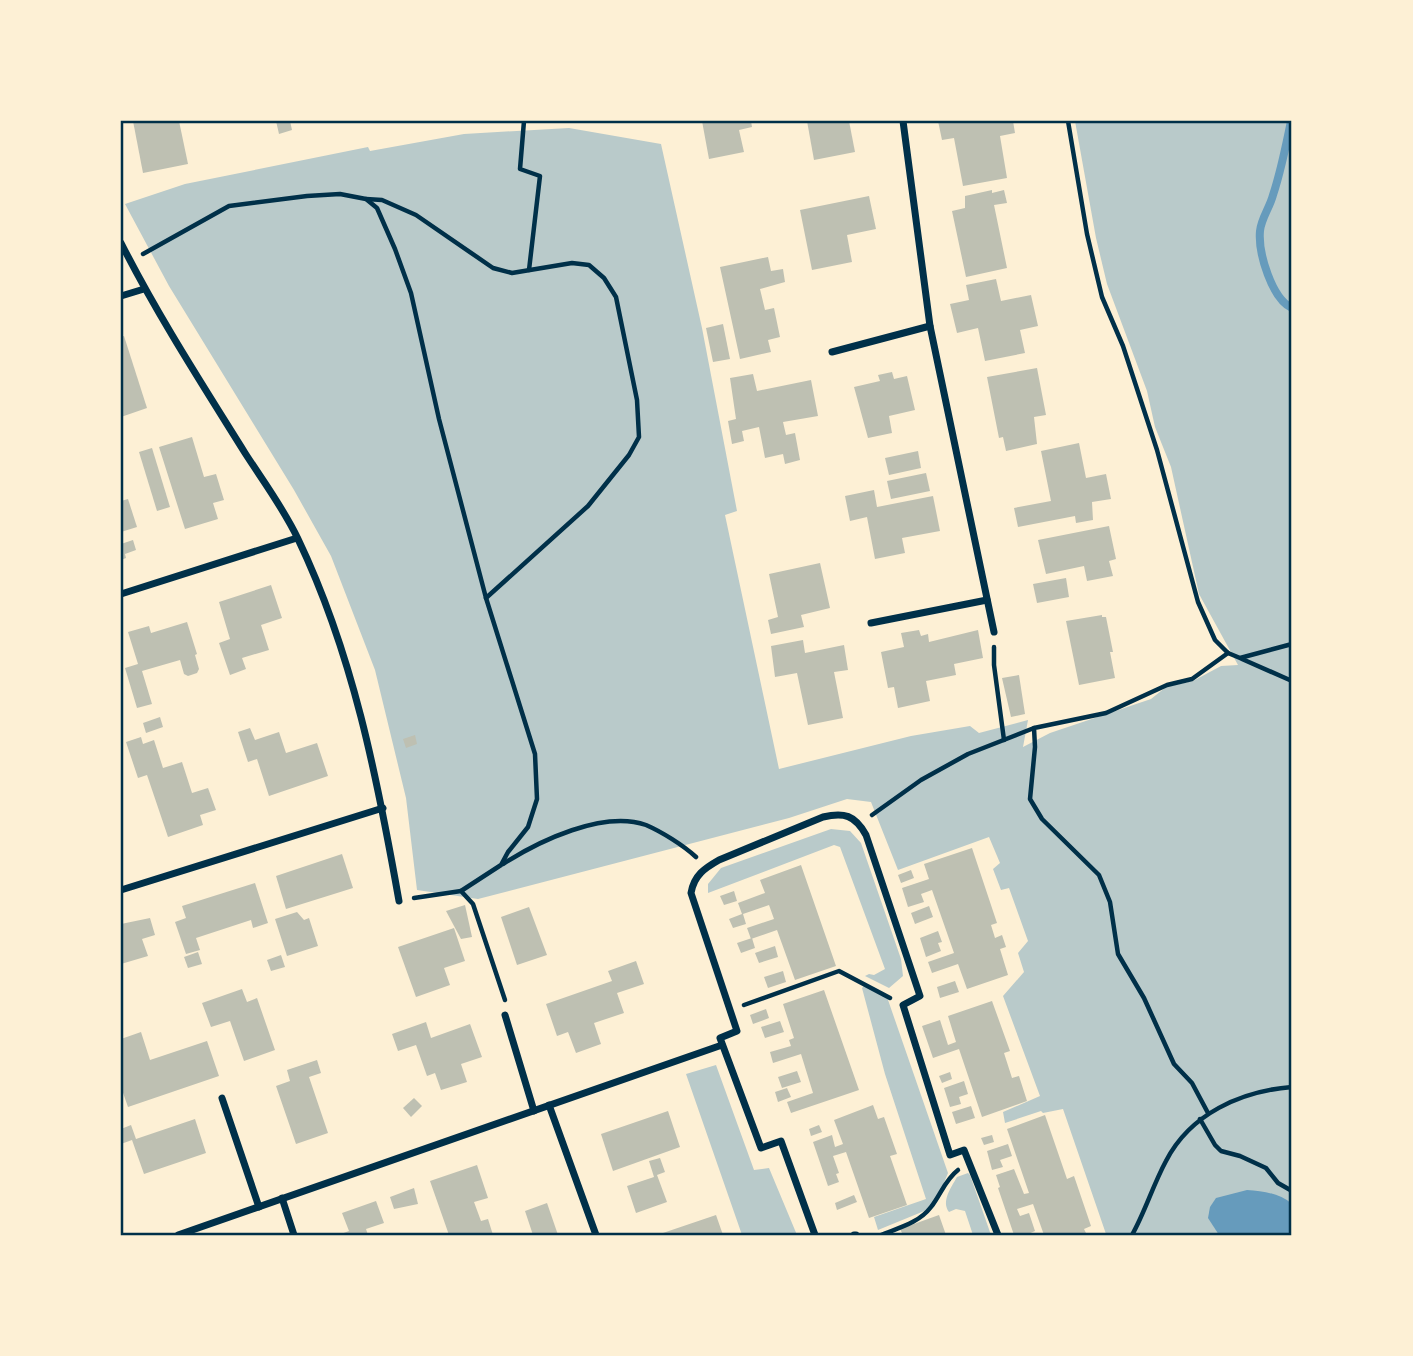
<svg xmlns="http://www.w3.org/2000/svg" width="1413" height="1356" font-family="'DejaVu Sans',sans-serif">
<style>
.green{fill:#b9caca}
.water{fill:#669bbc}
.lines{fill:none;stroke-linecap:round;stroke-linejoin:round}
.stream{stroke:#669bbc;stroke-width:8}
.building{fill:#bec0b2}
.path{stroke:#003049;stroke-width:4.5}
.minor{stroke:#003049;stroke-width:7}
.neatline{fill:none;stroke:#003049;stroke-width:2.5}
</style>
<rect width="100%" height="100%" fill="#fdf0d5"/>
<g class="green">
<path d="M1075,121H1292V1235H1103L1106,1234L1063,1109L1043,1113L1041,1111L1005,1123L1003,1112L1040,1096L1003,996L1024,972L1018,953L1028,941L1009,888L1001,890L993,869L1000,863L989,837L898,870L871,802L847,799L789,818L478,899L417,890L406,798L375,670L331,556L294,490L169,286L125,204L185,184L368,147L370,151L464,134L569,128L661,144L702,328L737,511L725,515L779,769L911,736L970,726L979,733L1028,720L1023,747L1050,733L1151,699L1166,687L1193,681L1221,666L1238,665L1199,594L1171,467L1155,427L1147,391L1107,284L1096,238Z"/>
<path d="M831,829L850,831L861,843L901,959L903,976L889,988L865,976L869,974L874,975L885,969L840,847L834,845L708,893V884L721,868Z"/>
<path d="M864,986L887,997L948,1173L934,1207L878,1230L874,1217L926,1199L885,1074L862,988Z"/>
<path d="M716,1065L754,1170L769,1168L797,1235H742L686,1074Z"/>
<path d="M968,1173L970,1175L991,1235H973L965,1211L956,1209L949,1212C941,1201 951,1188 957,1177Z"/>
</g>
<path class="water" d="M1247,1190C1263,1191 1279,1193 1292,1204V1235H1219L1208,1218L1210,1207L1216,1198Z"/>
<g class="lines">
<path class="stream" d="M1291,121C1286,146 1281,171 1273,195C1270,207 1261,219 1260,231C1258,253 1272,299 1292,308"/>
</g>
<g class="building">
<path d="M133,121H179L188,164L143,173Z"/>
<path d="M276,121H290L292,130L279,134Z"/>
<path d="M702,121H751L752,127L739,130L744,152L709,159Z"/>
<path d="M807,121H849L855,152L814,160Z"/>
<path d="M938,121H1013L1015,133L1000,136L1007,178L963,186L954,138L942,140Z"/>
<path d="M992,190V193L1004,190L1007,203L994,205L1007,268L966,277L952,211L965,208V196Z"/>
<path d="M869,196L876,229L847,235L852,262L812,270L800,210Z"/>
<path d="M768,257L771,271L783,269L785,282L760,289L765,310L774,308L780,337L768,340L771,352L740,359L720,267Z"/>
<path d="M996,279L1001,301L1031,295L1038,326L1020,330L1025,353L985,361L978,328L957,333L950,304L969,300L966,285Z"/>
<path d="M723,324L730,359L713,362L706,328Z"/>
<path d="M124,336L147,408L121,417V337Z"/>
<path d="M1037,368L1046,415L1034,417L1037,444L1006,451L1003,437L999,438L987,377Z"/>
<path d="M892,372L894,379L907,376L915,410L889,416L892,433L868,438L854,387L880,381L878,375Z"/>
<path d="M753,374L757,391L811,380L818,416L783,422L786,435L795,433L800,460L785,464L783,454L765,458L759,427L742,431L744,441L732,444L728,421L736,419L730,378Z"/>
<path d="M192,437L204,477L216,474L224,500L213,503L218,519L185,529L159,447Z"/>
<path d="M1079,443L1086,478L1106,474L1111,499L1092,502L1093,520L1076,523L1075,516L1018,527L1014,508L1051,501L1041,451Z"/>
<path d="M152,448L170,507L157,511L139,452Z"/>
<path d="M918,451L921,468L889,475L885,458Z"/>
<path d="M926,473L930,491L891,499L887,481Z"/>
<path d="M874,490L877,507L933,496L940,531L902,538L905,553L875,559L867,517L850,521L845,496Z"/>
<path d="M128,499L137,527L121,532V501Z"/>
<path d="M1109,526L1116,559L1109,561L1113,576L1087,581L1084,566L1046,574L1038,540Z"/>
<path d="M133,540L136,550L125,554L126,558L121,560V544Z"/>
<path d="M820,563L830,608L801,615L804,627L771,634L768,620L778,617L769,574Z"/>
<path d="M1066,578L1069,597L1037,603L1033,584Z"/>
<path d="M271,585L282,618L261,625L269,650L242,658L246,669L230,675L219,643L230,639L219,602Z"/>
<path d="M1102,615V617H1106L1113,652H1110L1115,678L1079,685L1066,621Z"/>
<path d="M187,622L197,654L195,655L199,669L197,673L188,676L184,674L180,660L142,671L152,704L137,708L125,668L138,664L128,632L149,626L151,633Z"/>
<path d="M919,630L921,636L928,634L929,642L978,630L983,658L954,664L956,675L926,681L930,701L898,708L894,687L888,688L881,652L904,647L901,633Z"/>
<path d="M803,640L805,653L844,645L848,670L834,672L843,718L808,725L797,673L775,677L771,646Z"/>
<path d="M1019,675L1025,714L1011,717L1002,678Z"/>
<path d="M160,717L163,727L146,733L143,723Z"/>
<path d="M250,728L255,740L279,732L286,753L317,743L328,776L269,796L257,759L248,762L238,732Z"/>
<path d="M415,735L417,744L406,748L403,739Z"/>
<path d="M141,737L143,744L154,740L163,768L182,762L192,793L208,788L216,810L200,815L203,825L168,837L147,775L138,778L126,742Z"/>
<path d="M972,848L997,923L991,925L995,938L1002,935L1006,947L1000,949L1008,975L967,989L958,964L932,973L928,962L954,953L932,890L921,894L924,902L908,907L902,888L929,879L924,864Z"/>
<path d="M342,854L353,888L286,909L276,876Z"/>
<path d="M801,865L836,966L795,980L777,930L751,939L747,928L774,919L769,905L743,914L746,924L733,928L729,919L742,914L738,903L765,893L760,880Z"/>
<path d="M911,870L914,878L901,883L898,875Z"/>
<path d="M255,883L268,923L253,928L251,920L196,938L200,950L186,954L175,922L186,918L182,906Z"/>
<path d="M734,891L737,901L724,905L720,896Z"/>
<path d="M465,905L472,937L461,939L446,911Z"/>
<path d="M929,906L933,917L915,924L911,913Z"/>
<path d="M529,907L547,955L517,965L501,917Z"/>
<path d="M297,912L304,920L309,918L318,946L287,956L275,919Z"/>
<path d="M150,918L155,935L142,939L148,956L121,964V924Z"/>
<path d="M454,928L465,961L444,968L450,985L416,997L398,947Z"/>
<path d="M938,931L942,942L938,943L941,951L926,957L920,938Z"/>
<path d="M752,938L755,948L741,953L737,943Z"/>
<path d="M775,946L778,957L759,963L755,953Z"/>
<path d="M198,952L202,964L188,968L184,957Z"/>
<path d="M281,955L285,967L271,971L267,960Z"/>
<path d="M636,961L644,984L617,993L624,1013L594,1023L601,1044L576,1053L568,1032L557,1036L546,1004L612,981L608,971Z"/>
<path d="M783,971L786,982L768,988L764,977Z"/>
<path d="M955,981L959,992L940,998L937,987Z"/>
<path d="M242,989L247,1002L257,998L275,1050L244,1061L230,1021L211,1027L202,1003Z"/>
<path d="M824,990L859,1090L791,1113L787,1102L813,1093L801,1054L773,1063L770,1052L791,1046L789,1040L794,1038L783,1004Z"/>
<path d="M992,1001L1010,1051L1004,1053L1012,1078L1019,1076L1027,1101L982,1117L959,1049L933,1058L922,1026L940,1020L948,1045L956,1042L948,1016Z"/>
<path d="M766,1009L769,1018L753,1024L750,1015Z"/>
<path d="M780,1021L784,1032L765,1038L761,1027Z"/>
<path d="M426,1022L431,1038L470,1024L482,1057L461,1064L467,1082L441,1090L435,1073L427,1076L416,1045L398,1051L392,1034Z"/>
<path d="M141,1032L150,1060L207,1041L219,1076L128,1107L121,1087V1039Z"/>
<path d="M317,1060L321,1073L309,1077L328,1133L296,1144L276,1086L290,1081L287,1070Z"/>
<path d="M797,1071L801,1082L782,1088L778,1077Z"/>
<path d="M950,1072L952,1079L942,1083L939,1076Z"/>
<path d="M964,1081L968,1094L959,1097L961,1104L950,1107L944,1088Z"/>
<path d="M787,1088L791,1097L778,1102L775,1092Z"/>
<path d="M414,1098L422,1106L411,1117L403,1108Z"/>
<path d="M873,1105L878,1119L884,1117L897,1154L890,1156L907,1205L869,1218L846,1152L833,1156L839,1173L836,1174L839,1182L828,1186L813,1142L832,1135L835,1147L843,1144L834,1120Z"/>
<path d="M971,1106L975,1118L956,1124L952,1112Z"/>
<path d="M668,1111L680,1147L613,1171L601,1134Z"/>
<path d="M1045,1115L1067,1179L1074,1176L1091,1226L1084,1229L1087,1235H1044L1033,1204L1017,1209L1020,1216L1029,1213L1035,1231L1026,1235H1014L998,1188L1000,1187L996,1175L1014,1169L1024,1194L1029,1193L1007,1129Z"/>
<path d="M195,1119L206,1153L144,1174L132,1140L121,1144V1129L131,1125L136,1139Z"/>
<path d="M819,1125L822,1132L811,1136L809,1129Z"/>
<path d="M992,1135L994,1142L984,1145L981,1138Z"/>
<path d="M1008,1144L1012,1156L1000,1160L1003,1167L992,1170L987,1151Z"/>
<path d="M660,1158L665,1172L657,1175L667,1202L636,1213L627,1186L654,1177L649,1161Z"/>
<path d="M477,1165L488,1198L474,1202L481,1221L488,1219L493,1235H449L430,1181Z"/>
<path d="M414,1188L418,1204L394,1209L390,1197Z"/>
<path d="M854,1195L857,1202L837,1210L835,1203Z"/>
<path d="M376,1201L384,1223L366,1229L368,1235H338L349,1231L342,1213Z"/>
<path d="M547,1203L558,1235H533L525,1211Z"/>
<path d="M716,1215L723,1235H657Z"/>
<path d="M939,1215L946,1235H903L900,1229Z"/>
</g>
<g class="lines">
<g class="path">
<path d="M524,121L520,169L540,176L529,270"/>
<path d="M1068,121L1087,234L1102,297L1123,346L1157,450L1198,602L1215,640L1228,653L1240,658L1292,644"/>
<path d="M366,199L382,200L416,215L493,268L512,273L572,263L589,265L604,278L616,297L637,400L639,437L629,455L588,506L486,598"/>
<path d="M143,254L229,206L307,196L340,194L366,199L377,208L395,249L411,293L439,419L486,598L535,754L537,799L528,827L508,852L501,865L461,891"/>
<path d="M994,647V665L1004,740"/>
<path d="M1242,659L1292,681"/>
<path d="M872,815L921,780L968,754L1034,728"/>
<path d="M503,864C539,841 603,810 646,825C662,832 683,845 696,857"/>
<path d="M414,898L461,891L473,904L505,1000"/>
<path d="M744,1005L839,971L890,998"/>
<path d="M1208,1113L1192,1083L1174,1064L1144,998L1118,954L1110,902L1099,875L1042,819L1030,799L1035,747L1034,728L1106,713L1167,685L1192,679L1228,653"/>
<path d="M1200,1119L1215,1145L1221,1151L1240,1156L1266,1168L1278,1183L1292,1191"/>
<path d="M881,1235C898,1228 919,1223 931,1207C941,1194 945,1180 958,1170"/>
<path d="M1132,1235C1145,1212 1153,1185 1166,1161C1190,1114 1241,1091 1292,1087"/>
</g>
<g class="minor">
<path d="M903,121L930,326L994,632"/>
<path d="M121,243C158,316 202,384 245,453C263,481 284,509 298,539C353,654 377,777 399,901"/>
<path d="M121,296L144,289"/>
<path d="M832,352L930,326"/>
<path d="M121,594L297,538"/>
<path d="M871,623L987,600"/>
<path d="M121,890L383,808"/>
<path d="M505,1015L534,1111"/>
<path d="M222,1098L259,1207"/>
<path d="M549,1105L596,1235"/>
<path d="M282,1198L294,1235"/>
<path d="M178,1235L722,1045"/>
<path d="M815,1235L781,1141L761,1148L720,1038L737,1031L691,893C694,875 705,868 719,860L823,817C844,812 855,815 866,835L920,996L903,1005L950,1155L964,1150L998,1235"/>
<path d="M854,1235H856"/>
</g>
</g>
<rect width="1413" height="1356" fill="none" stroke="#fdf0d5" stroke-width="245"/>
<rect x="122" y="122" width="1168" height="1112" class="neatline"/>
</svg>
